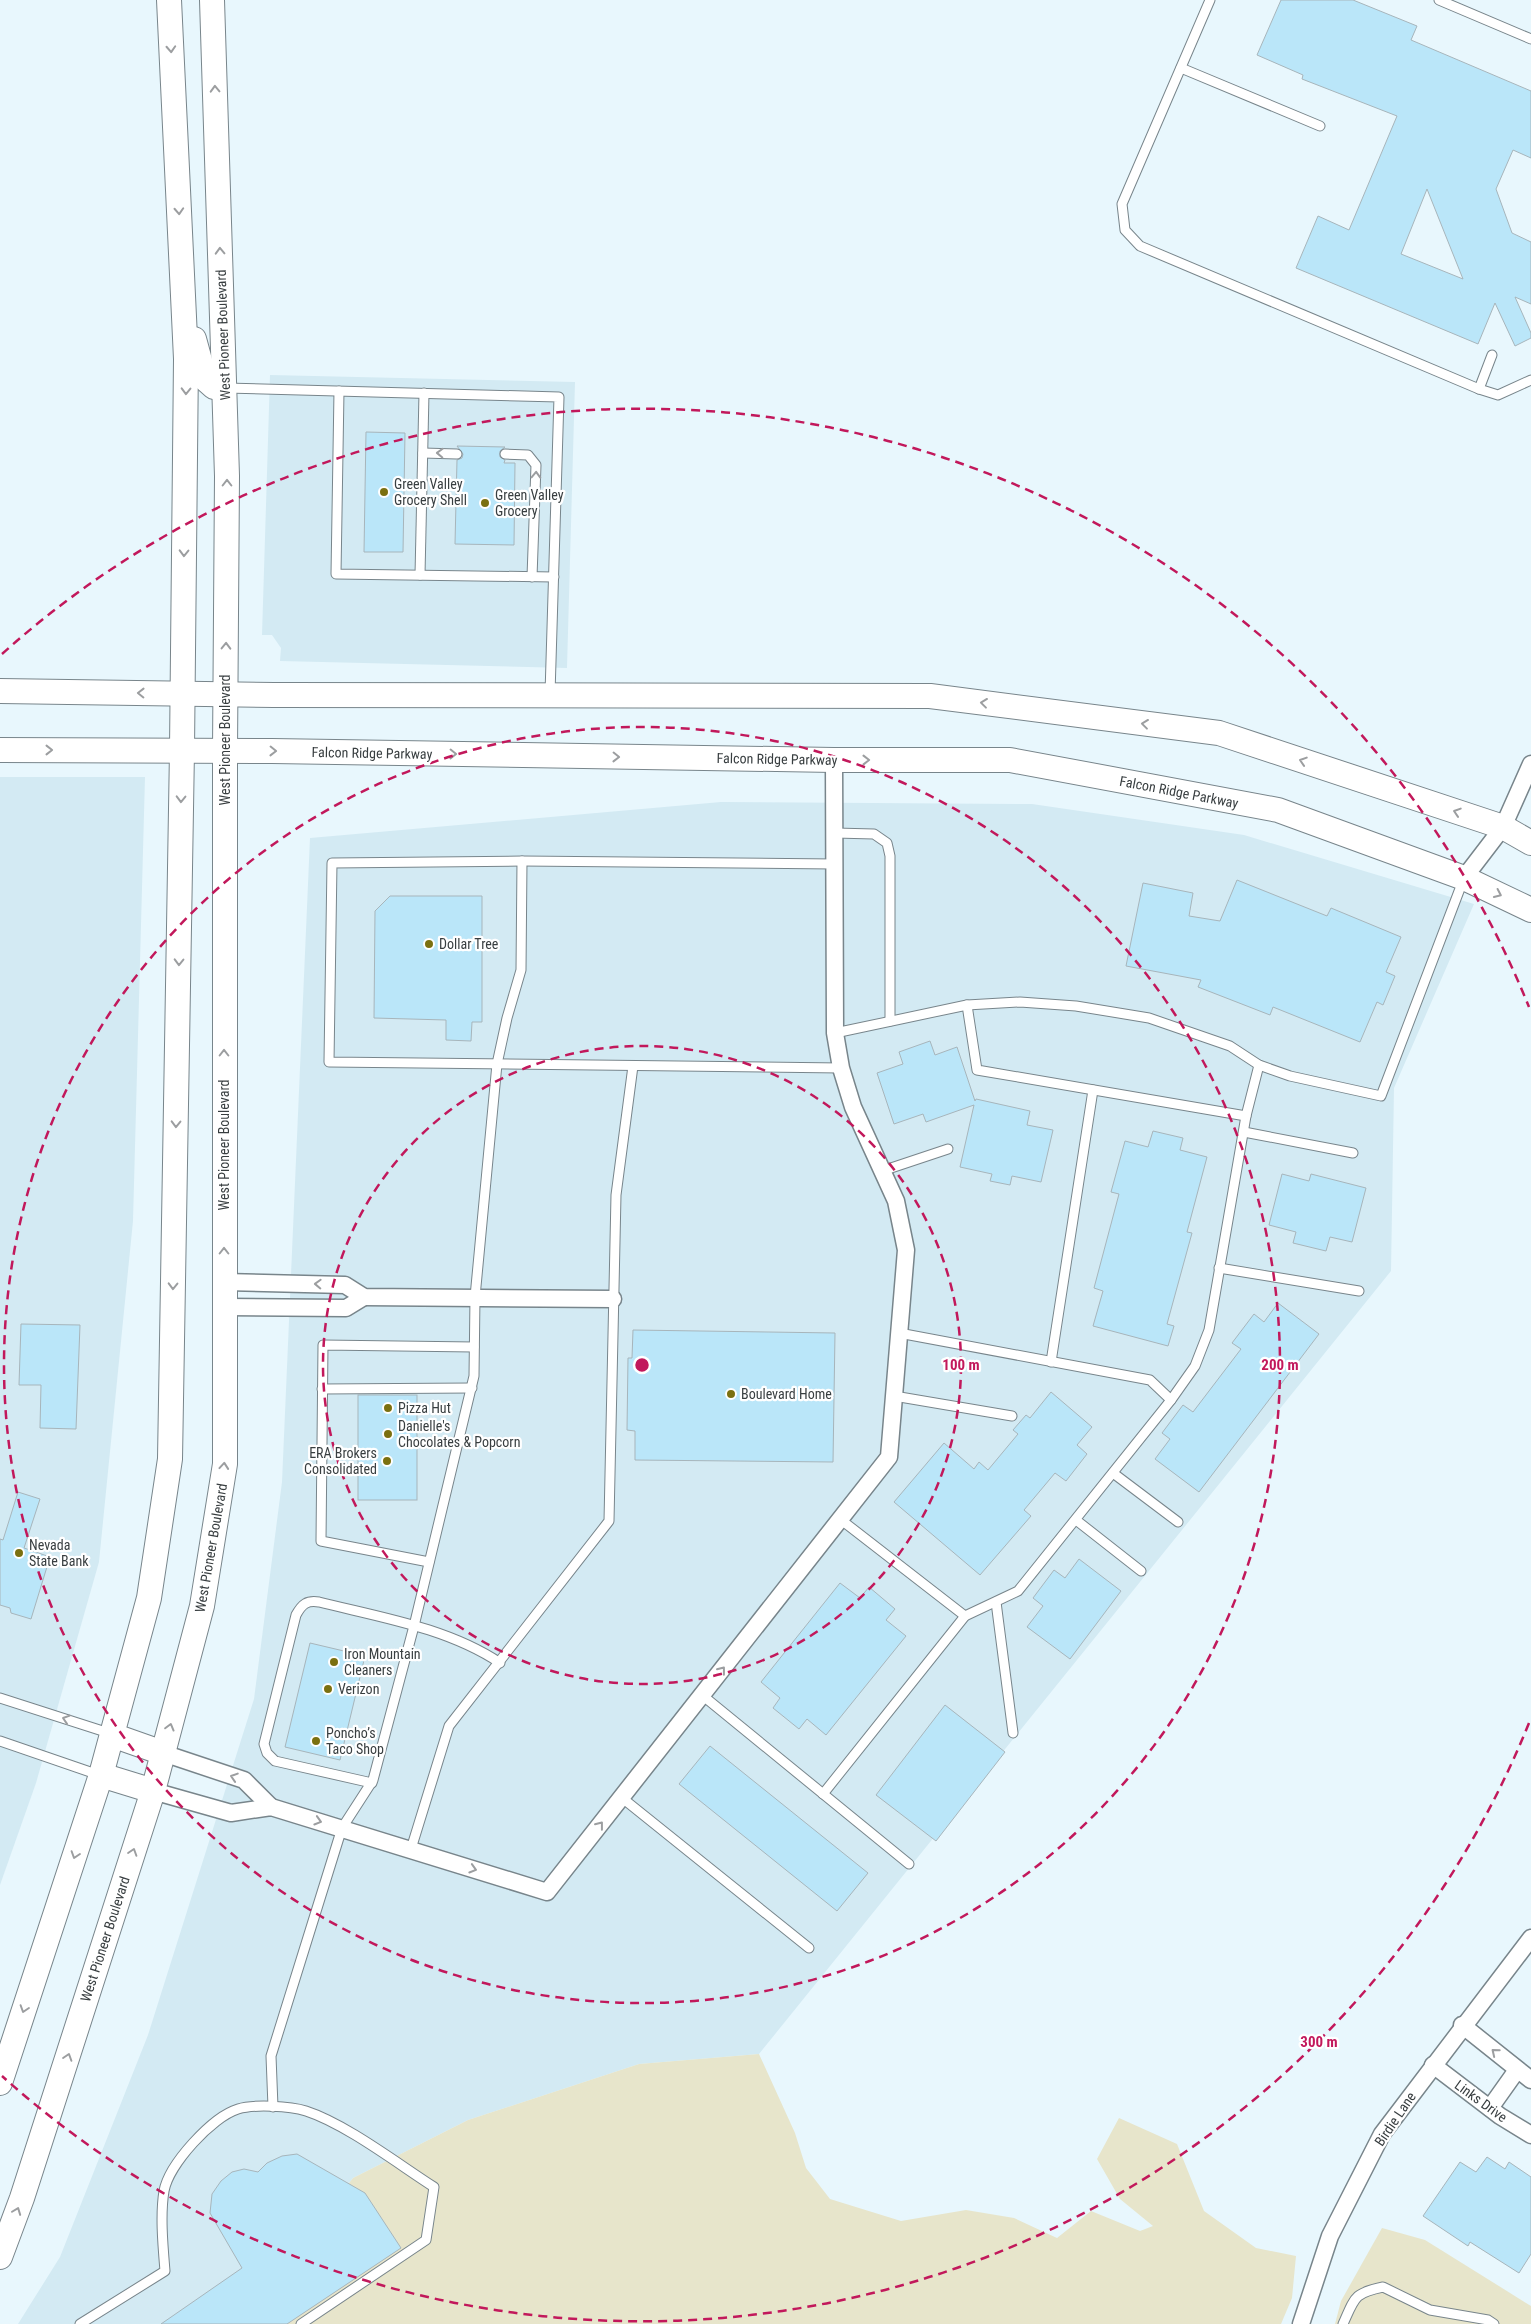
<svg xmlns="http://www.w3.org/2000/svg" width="1531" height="2324" font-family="'Roboto Condensed',sans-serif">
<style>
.built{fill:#d3eaf3}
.green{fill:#e7e5cb}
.building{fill:#bae6f9;stroke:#a7b5bb;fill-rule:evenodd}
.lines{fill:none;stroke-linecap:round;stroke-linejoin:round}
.service-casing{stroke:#78858b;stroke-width:11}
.minor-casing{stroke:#78858b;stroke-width:19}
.secondary-casing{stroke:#78858b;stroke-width:26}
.service{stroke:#fff;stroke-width:9}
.minor{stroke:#fff;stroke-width:16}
.secondary{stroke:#fff;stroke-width:24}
.oneway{stroke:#9c9ea0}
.ring{fill:none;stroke:#c2185b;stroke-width:2.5;stroke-dasharray:9 6}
.poi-dot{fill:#7b7010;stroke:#fff;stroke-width:2}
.labels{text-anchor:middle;stroke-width:4.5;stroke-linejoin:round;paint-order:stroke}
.street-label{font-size:14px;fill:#383e40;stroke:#fff}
.poi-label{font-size:14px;fill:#383e40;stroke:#fff;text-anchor:start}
.centre{fill:#c2185b;stroke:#fff;stroke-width:2.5}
.ring-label{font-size:15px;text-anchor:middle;font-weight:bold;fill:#c2185b;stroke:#fff;stroke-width:4.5;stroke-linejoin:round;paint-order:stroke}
</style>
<rect width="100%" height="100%" fill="#e8f7fd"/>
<g class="built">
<path d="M270,375L575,382L567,668L280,661L281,648L272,635H262Z"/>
<path d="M0,777H145L133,1221L99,1562L36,1783L0,1885Z"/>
<path d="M721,802L1032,804L1244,835L1474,904L1394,1088L1391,1271L759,2054L639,2064L468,2120L353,2178L250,2311L235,2324H18L60,2257L148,2035L254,1699L282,1482L310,838Z"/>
</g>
<g class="green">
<path d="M759,2054L795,2133L806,2168L830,2199L901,2221L966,2210L1014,2218L1057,2238L1091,2211L1140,2231L1153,2226L1120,2199L1097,2159L1119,2118L1177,2144L1204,2211L1256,2248L1296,2256L1292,2298L1281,2324H235L250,2311L353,2178L468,2120L639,2064Z"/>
<path d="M1382,2228L1425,2240L1531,2306V2324H1335L1341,2301Z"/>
</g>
<g class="building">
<path d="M1281,0H1353L1417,26L1411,40L1531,91V158L1513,150L1496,189L1512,233L1531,242V304L1515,297L1531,333V338L1515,346L1495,303L1478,344L1296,268L1318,216L1349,230L1397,116L1302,79L1303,75L1257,55ZM1427,189L1463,279L1401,254Z"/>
<path d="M366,432L405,433L403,552H364Z"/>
<path d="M457,446L505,447L500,451V457L505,460L504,463H515L514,545L455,544L457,460L462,458L463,454Z"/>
<path d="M1237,880L1327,916L1331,908L1401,937L1386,972L1395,976L1383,1005L1377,1002L1360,1042L1273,1007L1270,1015L1198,987L1201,980L1126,966L1143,883L1193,893L1189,916L1220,921Z"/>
<path d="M390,896H482V1022H472L471,1041L446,1040V1020L374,1018L375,911Z"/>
<path d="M930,1041L935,1055L957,1047L975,1101L976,1099L1030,1111L1027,1125L1053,1130L1041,1182L1012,1176L1010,1185L990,1181L992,1174L960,1167L974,1105L926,1122L923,1114L894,1124L877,1073L903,1064L899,1052Z"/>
<path d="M1153,1131L1183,1138L1180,1150L1207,1157L1187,1232L1192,1233L1167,1324L1174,1326L1168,1346L1093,1326L1103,1291L1094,1288L1119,1194L1111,1192L1125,1141L1148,1147Z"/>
<path d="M1282,1174L1309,1181L1311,1174L1366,1188L1352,1242L1330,1237L1326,1251L1293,1243L1296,1232L1269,1225Z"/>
<path d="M1278,1303L1319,1334L1199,1492L1155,1459L1170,1439L1162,1433L1183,1405L1193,1412L1241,1349L1232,1343L1254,1314L1264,1322Z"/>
<path d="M21,1324L80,1325L76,1429L40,1428L41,1385H19Z"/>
<path d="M633,1330L835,1333L833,1462L635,1460V1431L627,1430L628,1358H632Z"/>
<path d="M1051,1392L1092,1427L1077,1445L1087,1454L1066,1481L1055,1473L1024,1510L1031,1516L980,1575L894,1502L944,1443L974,1469L979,1462L988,1470L1018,1434L1013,1430L1026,1415L1030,1418Z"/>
<rect x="358" y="1395" width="59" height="105"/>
<path d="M18,1492L40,1499L24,1548L50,1557L31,1619L11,1613L10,1608L0,1605V1539L3,1540Z"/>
<path d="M1079,1559L1121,1591L1070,1659L1027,1627L1043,1606L1033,1598L1054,1570L1065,1578Z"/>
<path d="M840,1583L860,1598L869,1587L895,1609L886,1620L906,1636L826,1735L807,1719L799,1729L773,1708L780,1698L761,1682Z"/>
<path d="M310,1643L365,1656L340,1760L285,1747Z"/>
<path d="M945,1705L1005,1752L936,1841L876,1795Z"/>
<path d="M710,1746L868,1873L837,1911L679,1784Z"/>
<path d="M297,2154L365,2193L401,2248L287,2324H161L242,2268L210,2213L212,2194L221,2181L232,2172L244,2169L258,2172L267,2163L282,2156Z"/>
<path d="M1487,2157L1505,2169L1509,2162L1531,2177V2254L1519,2273L1470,2242L1468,2246L1423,2216L1460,2162L1476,2172Z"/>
</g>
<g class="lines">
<g class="service-casing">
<g id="service">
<path d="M1210,0L1122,204L1125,230L1140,246L1479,389L1498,395L1531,380"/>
<path d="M1439,0L1531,39"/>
<path d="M1181,68L1320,126"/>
<path d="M225,388L559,397L550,694"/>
<path d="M1479,389L1492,355"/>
<path d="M339,391L336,574L554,577"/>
<path d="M423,453L457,454"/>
<path d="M505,454L528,455L536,465L532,577"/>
<path d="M420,575L424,393"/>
<path d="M835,833L874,834L887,843L890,856V1021"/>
<path d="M835,864L522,861L332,863L329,1062L841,1068"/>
<path d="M967,1005L977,1070L1246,1116"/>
<path d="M835,1033L967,1005L1020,1002L1076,1006L1149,1018L1230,1046L1259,1065L1290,1076L1381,1096L1464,878"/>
<path d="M1244,1132L1353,1153"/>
<path d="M882,1171L948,1149"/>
<path d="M1219,1268L1359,1291"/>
<path d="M899,1333L1150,1380L1171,1400"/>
<path d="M1051,1362L1093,1090"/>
<path d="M322,1389L472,1388"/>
<path d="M894,1396L1012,1416"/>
<path d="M1113,1473L1178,1522"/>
<path d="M840,1519L965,1616"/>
<path d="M1076,1520L1141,1571"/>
<path d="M429,1562L321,1541L323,1345L474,1347"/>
<path d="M996,1602L1013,1733"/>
<path d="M702,1695L909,1864"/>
<path d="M0,1698L112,1734"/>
<path d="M0,1741L99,1775"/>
<path d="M372,1783L275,1761L267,1753L264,1744L296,1615C302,1604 307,1600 319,1602C379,1617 448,1628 500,1663"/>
<path d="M823,1794L965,1616L1018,1591L1171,1400L1195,1366L1209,1330L1246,1116L1259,1065"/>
<path d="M621,1797L809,1948"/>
<path d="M411,1849L449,1726L609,1521L616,1195L633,1066"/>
<path d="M273,2107L271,2056L342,1828L373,1780L414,1626L474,1376L475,1297L497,1064L507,1018L521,970L522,861"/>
<path d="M80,2324L165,2271C163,2247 160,2215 164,2191C169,2164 212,2117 238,2109C254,2104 290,2106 306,2111C346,2124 398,2164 434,2187L426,2240L301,2324"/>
<path d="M1343,2324C1355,2297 1354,2293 1383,2287L1430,2310L1488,2320L1494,2324"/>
</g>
</g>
<g class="minor-casing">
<g id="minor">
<path d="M1464,878L1503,827L1531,764"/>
<path d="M224,1282L345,1285L364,1297L613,1299"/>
<path d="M225,1307L346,1308L364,1297"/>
<path d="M163,1753L244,1780L271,1807"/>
<path d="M153,1791L231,1813L271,1807L547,1892L889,1457L906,1250L896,1201L853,1107L841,1068L835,1033L834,760"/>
<path d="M1462,2025L1531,2080"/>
<path d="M1433,2065L1500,2116L1531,2135"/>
<path d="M1490,2108L1517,2070"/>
<path d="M1301,2324L1330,2236L1382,2134L1531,1938"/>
</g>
</g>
<g class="secondary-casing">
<g id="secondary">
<path d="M194,339L205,379L214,387L224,388"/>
<path d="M0,691L274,695L930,696L1219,733L1503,827L1531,843"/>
<path d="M0,750L272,751L834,760H1010L1278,810L1464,878L1531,910"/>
<path d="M112,1735L163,1753"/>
<path d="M101,1775L153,1791"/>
<path d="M0,2083L101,1775L149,1598L170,1459L182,750L186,359L169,0"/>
<path d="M0,2257L22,2198L153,1791L202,1606L225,1464V750L227,476L212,0"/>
</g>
</g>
<use href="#service" class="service"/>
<use href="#minor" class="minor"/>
<use href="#secondary" class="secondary"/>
</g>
<defs><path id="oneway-chevron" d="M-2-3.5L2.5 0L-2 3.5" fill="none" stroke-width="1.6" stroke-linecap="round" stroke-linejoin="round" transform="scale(1.25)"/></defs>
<g class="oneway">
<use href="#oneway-chevron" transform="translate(171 49) rotate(87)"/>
<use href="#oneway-chevron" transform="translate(215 89) rotate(-92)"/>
<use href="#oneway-chevron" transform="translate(179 211) rotate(87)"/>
<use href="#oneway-chevron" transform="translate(220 251) rotate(-92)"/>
<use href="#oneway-chevron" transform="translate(186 391) rotate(91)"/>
<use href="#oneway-chevron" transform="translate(440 453) rotate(-178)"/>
<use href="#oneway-chevron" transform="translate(536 475) rotate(-88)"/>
<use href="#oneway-chevron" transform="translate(227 483) rotate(-90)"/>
<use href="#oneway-chevron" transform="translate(184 553) rotate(91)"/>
<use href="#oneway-chevron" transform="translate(226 646) rotate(-89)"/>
<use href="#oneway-chevron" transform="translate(141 693) rotate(-179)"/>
<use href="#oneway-chevron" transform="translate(984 703) rotate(-173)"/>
<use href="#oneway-chevron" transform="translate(1145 724) rotate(-173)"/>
<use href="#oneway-chevron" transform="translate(49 750)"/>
<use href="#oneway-chevron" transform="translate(273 751) rotate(1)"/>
<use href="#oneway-chevron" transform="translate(453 754) rotate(1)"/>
<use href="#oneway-chevron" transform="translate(616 757) rotate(1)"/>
<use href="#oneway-chevron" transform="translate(866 760)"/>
<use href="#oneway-chevron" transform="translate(1303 761) rotate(-162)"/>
<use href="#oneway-chevron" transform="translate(181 799) rotate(91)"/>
<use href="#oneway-chevron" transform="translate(1457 812) rotate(-162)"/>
<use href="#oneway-chevron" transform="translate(1498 894) rotate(25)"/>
<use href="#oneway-chevron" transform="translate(179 962) rotate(91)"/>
<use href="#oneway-chevron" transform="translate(224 1053) rotate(-90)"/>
<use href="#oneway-chevron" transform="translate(176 1124) rotate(91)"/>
<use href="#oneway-chevron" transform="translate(224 1251) rotate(-90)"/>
<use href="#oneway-chevron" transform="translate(318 1284) rotate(-178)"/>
<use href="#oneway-chevron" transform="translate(173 1286) rotate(91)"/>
<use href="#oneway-chevron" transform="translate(224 1466) rotate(-85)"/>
<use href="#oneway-chevron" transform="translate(722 1670) rotate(-52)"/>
<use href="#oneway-chevron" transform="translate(66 1719) rotate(-162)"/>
<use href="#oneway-chevron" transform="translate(170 1727) rotate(-75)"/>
<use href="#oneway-chevron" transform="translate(234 1777) rotate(-162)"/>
<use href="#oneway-chevron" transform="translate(318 1821) rotate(17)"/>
<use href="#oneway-chevron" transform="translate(600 1825) rotate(-52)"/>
<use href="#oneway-chevron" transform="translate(133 1852) rotate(-72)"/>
<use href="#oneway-chevron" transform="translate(75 1855) rotate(108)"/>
<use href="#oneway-chevron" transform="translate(473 1869) rotate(17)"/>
<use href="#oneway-chevron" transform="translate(24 2009) rotate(108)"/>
<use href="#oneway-chevron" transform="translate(1495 2052) rotate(-141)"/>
<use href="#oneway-chevron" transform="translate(68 2057) rotate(-72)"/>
<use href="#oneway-chevron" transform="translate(17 2211) rotate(-69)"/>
</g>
<g class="ring">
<circle cx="642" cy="1365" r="319"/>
<circle cx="642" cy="1365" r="638"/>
<path d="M1529 1723A957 957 0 0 1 2 2076M2 654A957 957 0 0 1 1529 1007"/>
</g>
<g class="poi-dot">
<circle cx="384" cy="492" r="5"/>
<circle cx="485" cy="503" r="5"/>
<circle cx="429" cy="944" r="5"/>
<circle cx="731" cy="1394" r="5"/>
<circle cx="388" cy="1408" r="5"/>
<circle cx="388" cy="1434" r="5"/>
<circle cx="387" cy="1461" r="5"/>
<circle cx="19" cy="1553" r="5"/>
<circle cx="334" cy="1662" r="5"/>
<circle cx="328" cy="1689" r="5"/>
<circle cx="316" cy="1741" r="5"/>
</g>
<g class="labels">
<g class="street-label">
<text transform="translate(223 335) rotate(-92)" y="5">West Pioneer Boulevard</text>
<text transform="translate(225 740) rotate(-90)" y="5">West Pioneer Boulevard</text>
<text transform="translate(372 753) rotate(1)" y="5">Falcon Ridge Parkway</text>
<text transform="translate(777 759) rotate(1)" y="5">Falcon Ridge Parkway</text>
<text transform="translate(1179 792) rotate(11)" y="5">Falcon Ridge Parkway</text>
<text transform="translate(224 1145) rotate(-90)" y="5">West Pioneer Boulevard</text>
<text transform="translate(211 1548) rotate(-80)" y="5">West Pioneer Boulevard</text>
<text transform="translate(105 1939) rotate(-72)" y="5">West Pioneer Boulevard</text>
<text transform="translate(1481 2101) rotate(36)" y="5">Links Drive</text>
<text transform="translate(1395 2119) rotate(-56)" y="5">Birdie Lane</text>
</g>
<g class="poi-label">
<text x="394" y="489">Green Valley<tspan x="394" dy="16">Grocery Shell</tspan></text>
<text x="495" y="500">Green Valley<tspan x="495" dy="16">Grocery</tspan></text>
<text x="439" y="949">Dollar Tree</text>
<text x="741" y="1399">Boulevard Home</text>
<text x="398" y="1413">Pizza Hut</text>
<text x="398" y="1431">Danielle's<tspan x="398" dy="16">Chocolates &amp; Popcorn</tspan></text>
<text x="377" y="1458" text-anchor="end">ERA Brokers<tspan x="377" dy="16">Consolidated</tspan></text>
<text x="29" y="1550">Nevada<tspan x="29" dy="16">State Bank</tspan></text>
<text x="344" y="1659">Iron Mountain<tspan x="344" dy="16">Cleaners</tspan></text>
<text x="338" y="1694">Verizon</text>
<text x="326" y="1738">Poncho’s<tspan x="326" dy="16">Taco Shop</tspan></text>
</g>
</g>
<circle cx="642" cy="1365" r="8" class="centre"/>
<g class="ring-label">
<text x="961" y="1370">100 m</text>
<text x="1280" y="1370">200 m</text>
<text x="1319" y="2047">300 m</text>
</g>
</svg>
